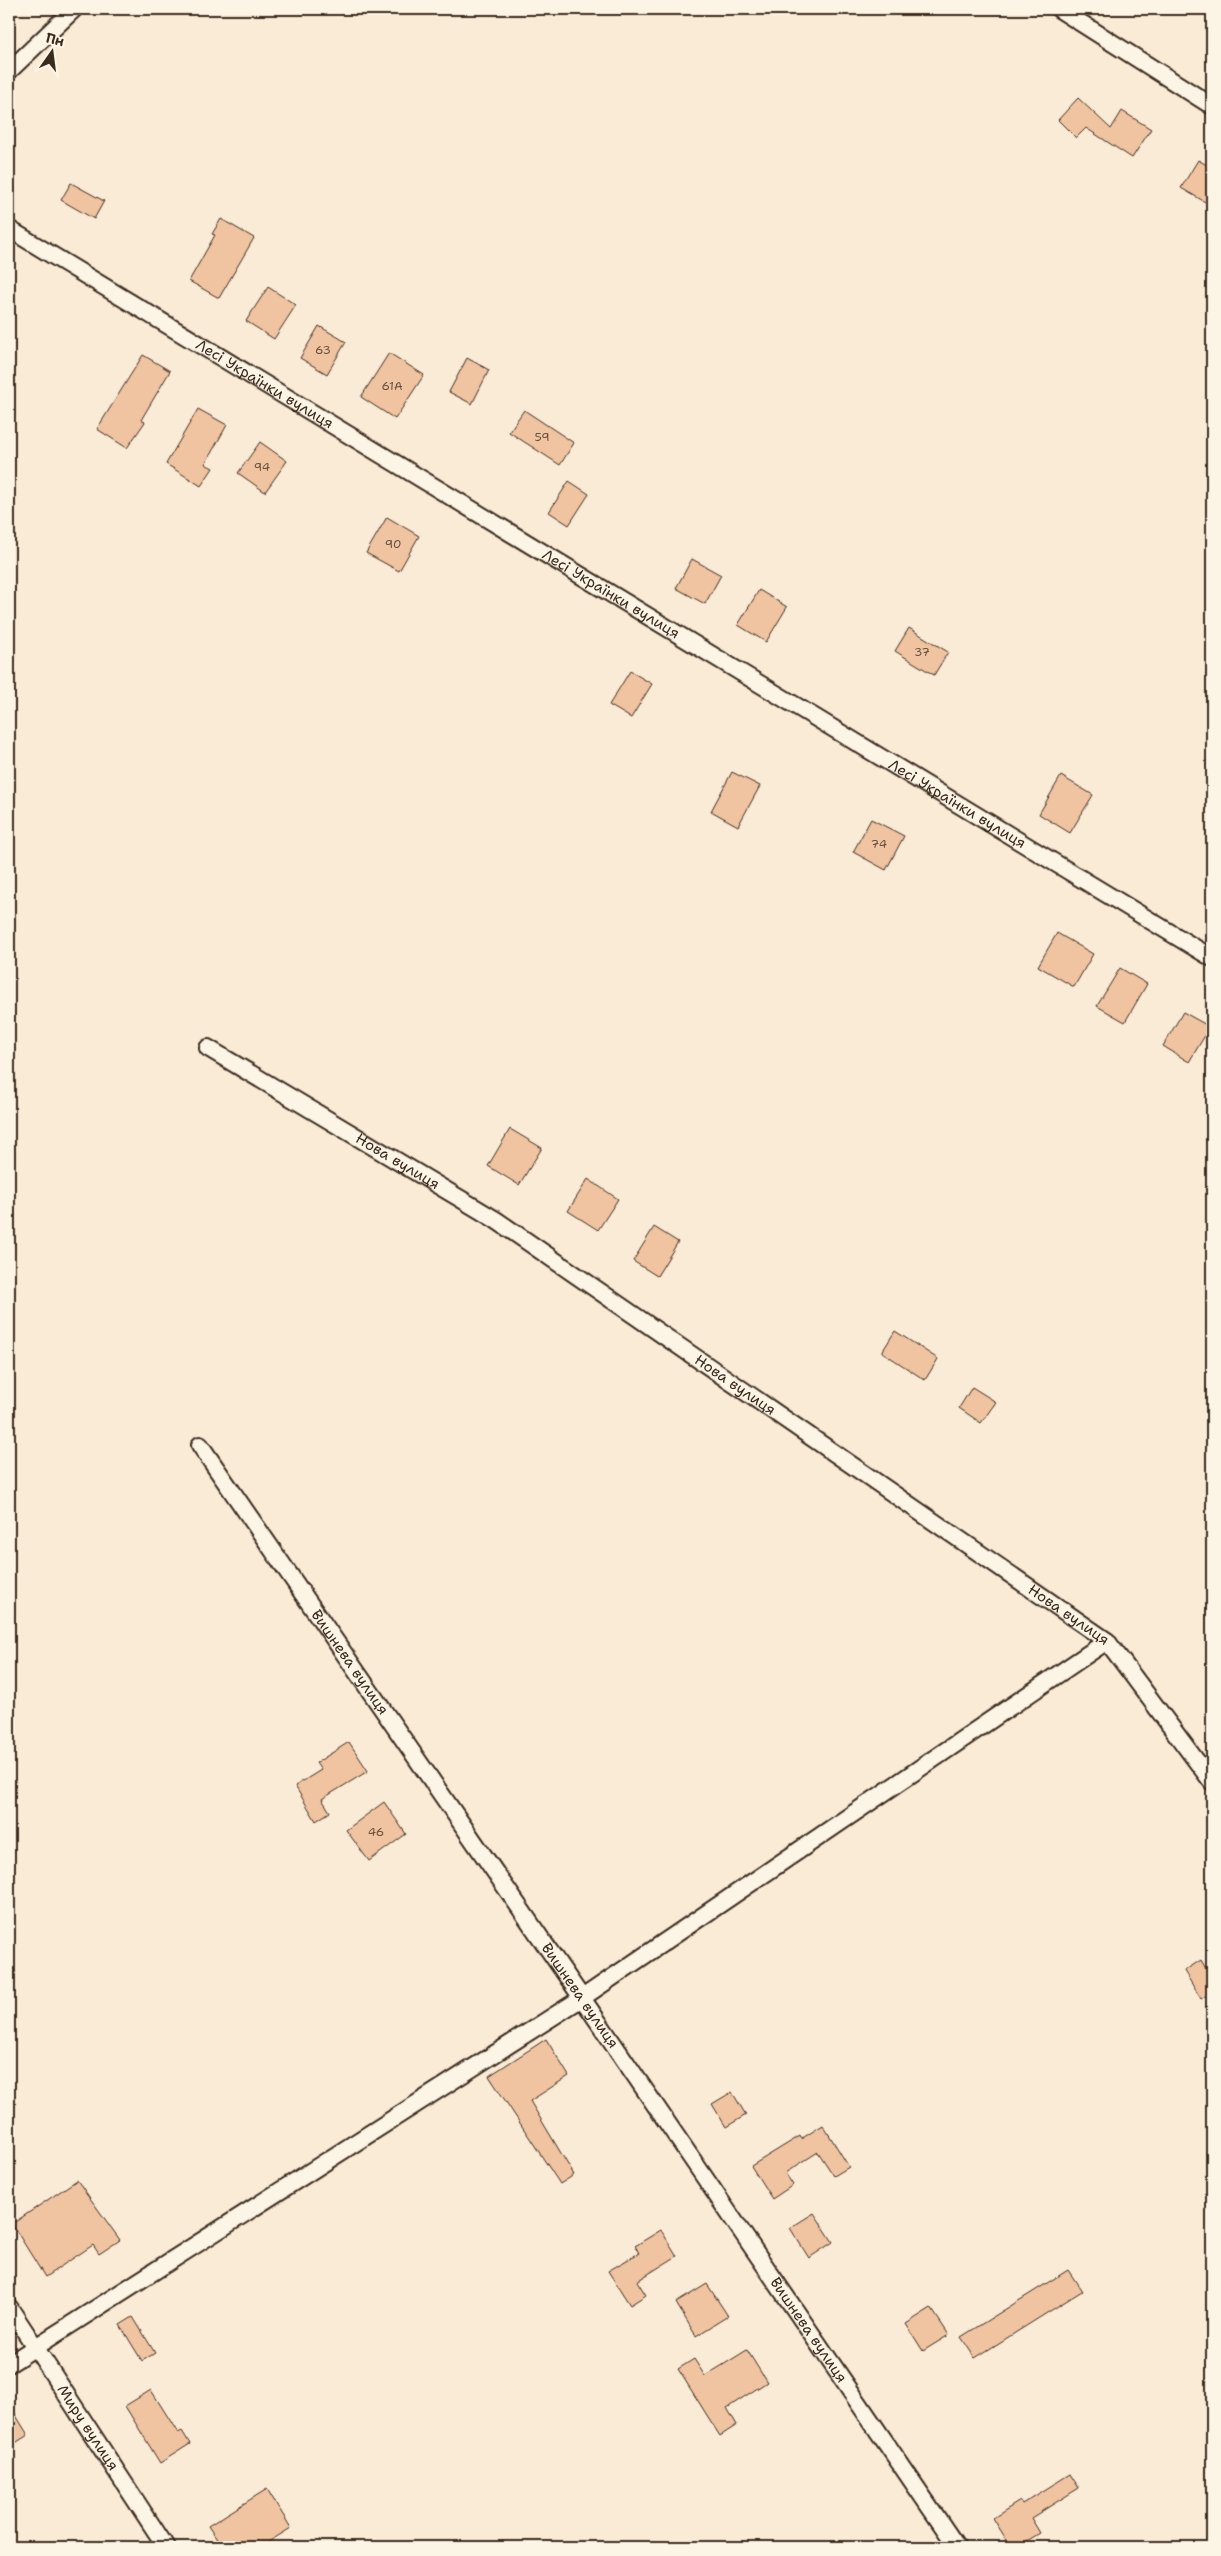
<svg xmlns="http://www.w3.org/2000/svg" width="1221" height="2556" font-family="'Shantell Sans',sans-serif">
<style>
.building{fill:#f1c4a1;stroke:#3b2a1e}
.lines{fill:none;stroke-linecap:round;stroke-linejoin:round}
.street-casing{stroke:#3b2a1e;stroke-width:20}
.street{stroke:#fcf5e5;stroke-width:16}
.labels{text-anchor:middle;stroke-width:4;stroke-linejoin:round;paint-order:stroke}
.number-label{font-size:12px;fill:#68503f}
.street-label{font-size:15px;fill:#3b2a1e;stroke:#fcf5e5}
</style>
<rect width="100%" height="100%" fill="#faebd7"/>
<filter id="ink" filterUnits="userSpaceOnUse"><feTurbulence type="fractalNoise" baseFrequency=".02" numOctaves="2"/><feDisplacementMap in="SourceGraphic" scale="10" xChannelSelector="R" yChannelSelector="G"/><feConvolveMatrix kernelMatrix="1 2 1 2 8 2 1 2 1" color-interpolation-filters="sRGB"/></filter>
<g filter="url(#ink)">
<g class="building">
<path d="M1078,98L1111,129L1122,111L1151,129L1132,158L1086,128L1076,138L1058,120Z"/>
<path d="M1198,160L1212,168V206L1181,188Z"/>
<path d="M71,183L104,201L94,219L61,200Z"/>
<path d="M221,219L254,238L219,298L189,281L215,235L212,234Z"/>
<path d="M268,287L296,305L274,339L246,321Z"/>
<path d="M319,326L346,342L327,374L300,358Z"/>
<path d="M389,353L424,375L395,419L361,397Z"/>
<path d="M143,355L170,371L141,420L145,422L127,448L97,429Z"/>
<path d="M467,358L489,370L472,404L449,392Z"/>
<path d="M198,409L227,425L205,464L213,468L201,486L166,464Z"/>
<path d="M524,410L574,443L560,465L509,432Z"/>
<path d="M260,442L287,461L265,492L238,473Z"/>
<path d="M569,481L589,494L569,525L549,512Z"/>
<path d="M387,517L419,536L399,571L366,553Z"/>
<path d="M692,559L721,575L705,604L676,588Z"/>
<path d="M759,590L787,607L766,642L738,625Z"/>
<path d="M909,628L948,652L934,675L895,651Z"/>
<path d="M630,671L652,684L631,718L609,705Z"/>
<path d="M732,772L760,786L738,826L711,811Z"/>
<path d="M1061,776L1093,795L1070,833L1039,814Z"/>
<path d="M871,819L904,836L886,870L853,852Z"/>
<path d="M1057,933L1093,954L1074,987L1038,966Z"/>
<path d="M1120,968L1147,984L1125,1022L1097,1006Z"/>
<path d="M1183,1012L1210,1027L1189,1062L1163,1046Z"/>
<path d="M510,1129L542,1148L519,1185L488,1166Z"/>
<path d="M588,1179L618,1199L598,1230L568,1211Z"/>
<path d="M654,1227L678,1242L657,1276L633,1261Z"/>
<path d="M895,1331L938,1359L925,1380L882,1352Z"/>
<path d="M972,1387L996,1402L981,1423L959,1408Z"/>
<path d="M349,1742L368,1771L322,1799L330,1812L316,1821L295,1786L321,1770L316,1763Z"/>
<path d="M384,1802L406,1834L369,1861L346,1830Z"/>
<path d="M1201,1960L1212,1979V1992L1201,1999L1184,1971Z"/>
<path d="M546,2039L569,2076L530,2101L574,2175L560,2184L489,2076Z"/>
<path d="M732,2092L746,2115L726,2127L712,2104Z"/>
<path d="M823,2125L849,2167L834,2176L818,2152L785,2173L793,2185L772,2199L751,2166L800,2136L801,2139Z"/>
<path d="M77,2180L120,2240L99,2254L93,2245L45,2277L12,2224Z"/>
<path d="M814,2213L833,2242L809,2258L790,2228Z"/>
<path d="M661,2230L677,2256L637,2281L646,2295L630,2305L608,2271L639,2253L635,2246Z"/>
<path d="M1068,2270L1082,2291L975,2358L961,2337Z"/>
<path d="M707,2284L728,2316L696,2336L676,2303Z"/>
<path d="M931,2308L949,2335L923,2351L906,2324Z"/>
<path d="M133,2317L155,2353L142,2361L120,2325Z"/>
<path d="M747,2350L767,2382L727,2408L737,2425L720,2436L678,2369L694,2359L705,2376Z"/>
<path d="M151,2390L178,2433L182,2431L190,2444L160,2463L125,2406Z"/>
<path d="M9,2404L28,2435L9,2447Z"/>
<path d="M1070,2474L1079,2488L1031,2518L1040,2533L1017,2547H1011L993,2518L1020,2501L1022,2504Z"/>
<path d="M267,2489L291,2528L260,2547H222L208,2526Z"/>
</g>
<g class="lines">
<g class="street-casing">
<g id="street">
<path d="M1059,9L1212,106"/>
<path d="M9,71L74,9"/>
<path id="s1" d="M9,229L1212,958"/>
<path id="s2" d="M208,1048L496,1220L1107,1641L1212,1782"/>
<path id="s3" d="M200,1445L582,1998L957,2547"/>
<path id="s4" d="M9,2307L166,2547"/>
<path d="M9,2364L582,1998L1107,1641"/>
</g>
</g>
<use href="#street" class="street"/>
</g>
</g>
<g class="labels">
<g class="number-label">
<text x="323" y="354">63</text>
<text x="392" y="390">61А</text>
<text x="542" y="441">59</text>
<text x="262" y="471">94</text>
<text x="393" y="548">90</text>
<text x="922" y="656">37</text>
<text x="879" y="848">74</text>
<text x="376" y="1836">46</text>
</g>
<g class="street-label">
<text dy="5" stroke="none"><textPath href="#s1" startOffset="299">Лесі Українки вулиця</textPath></text>
<text dy="5" stroke="none"><textPath href="#s1" startOffset="704">Лесі Українки вулиця</textPath></text>
<text dy="5" stroke="none"><textPath href="#s1" startOffset="1109">Лесі Українки вулиця</textPath></text>
<text dy="5" stroke="none"><textPath href="#s2" startOffset="221">Нова вулиця</textPath></text>
<text dy="5" stroke="none"><textPath href="#s2" startOffset="626">Нова вулиця</textPath></text>
<text dy="5" stroke="none"><textPath href="#s2" startOffset="1031">Нова вулиця</textPath></text>
<text dy="5" stroke="none"><textPath href="#s3" startOffset="264">Вишнева вулиця</textPath></text>
<text dy="5" stroke="none"><textPath href="#s3" startOffset="669">Вишнева вулиця</textPath></text>
<text dy="5" stroke="none"><textPath href="#s3" startOffset="1074">Вишнева вулиця</textPath></text>
<text dy="5" stroke="none"><textPath href="#s4" startOffset="144">Миру вулиця</textPath></text>
</g>
</g>
<rect width="1221" height="2556" fill="none" stroke="#fcf5e5" stroke-width="30"/>
<rect x="15" y="15" width="1191" height="2526" fill="none" stroke="#3b2a1e" stroke-width="2" filter="url(#ink)"/>
<g transform="translate(52 52) rotate(14)" stroke="#fcf5e5" stroke-width="4" paint-order="stroke">
<path d="M0-4L9 19L0 12L-9 19Z" fill="#3b2a1e"/>
<text y="-8" font-size="14" font-weight="bold" text-anchor="middle" fill="#3b2a1e">Пн</text>
</g>
</svg>
